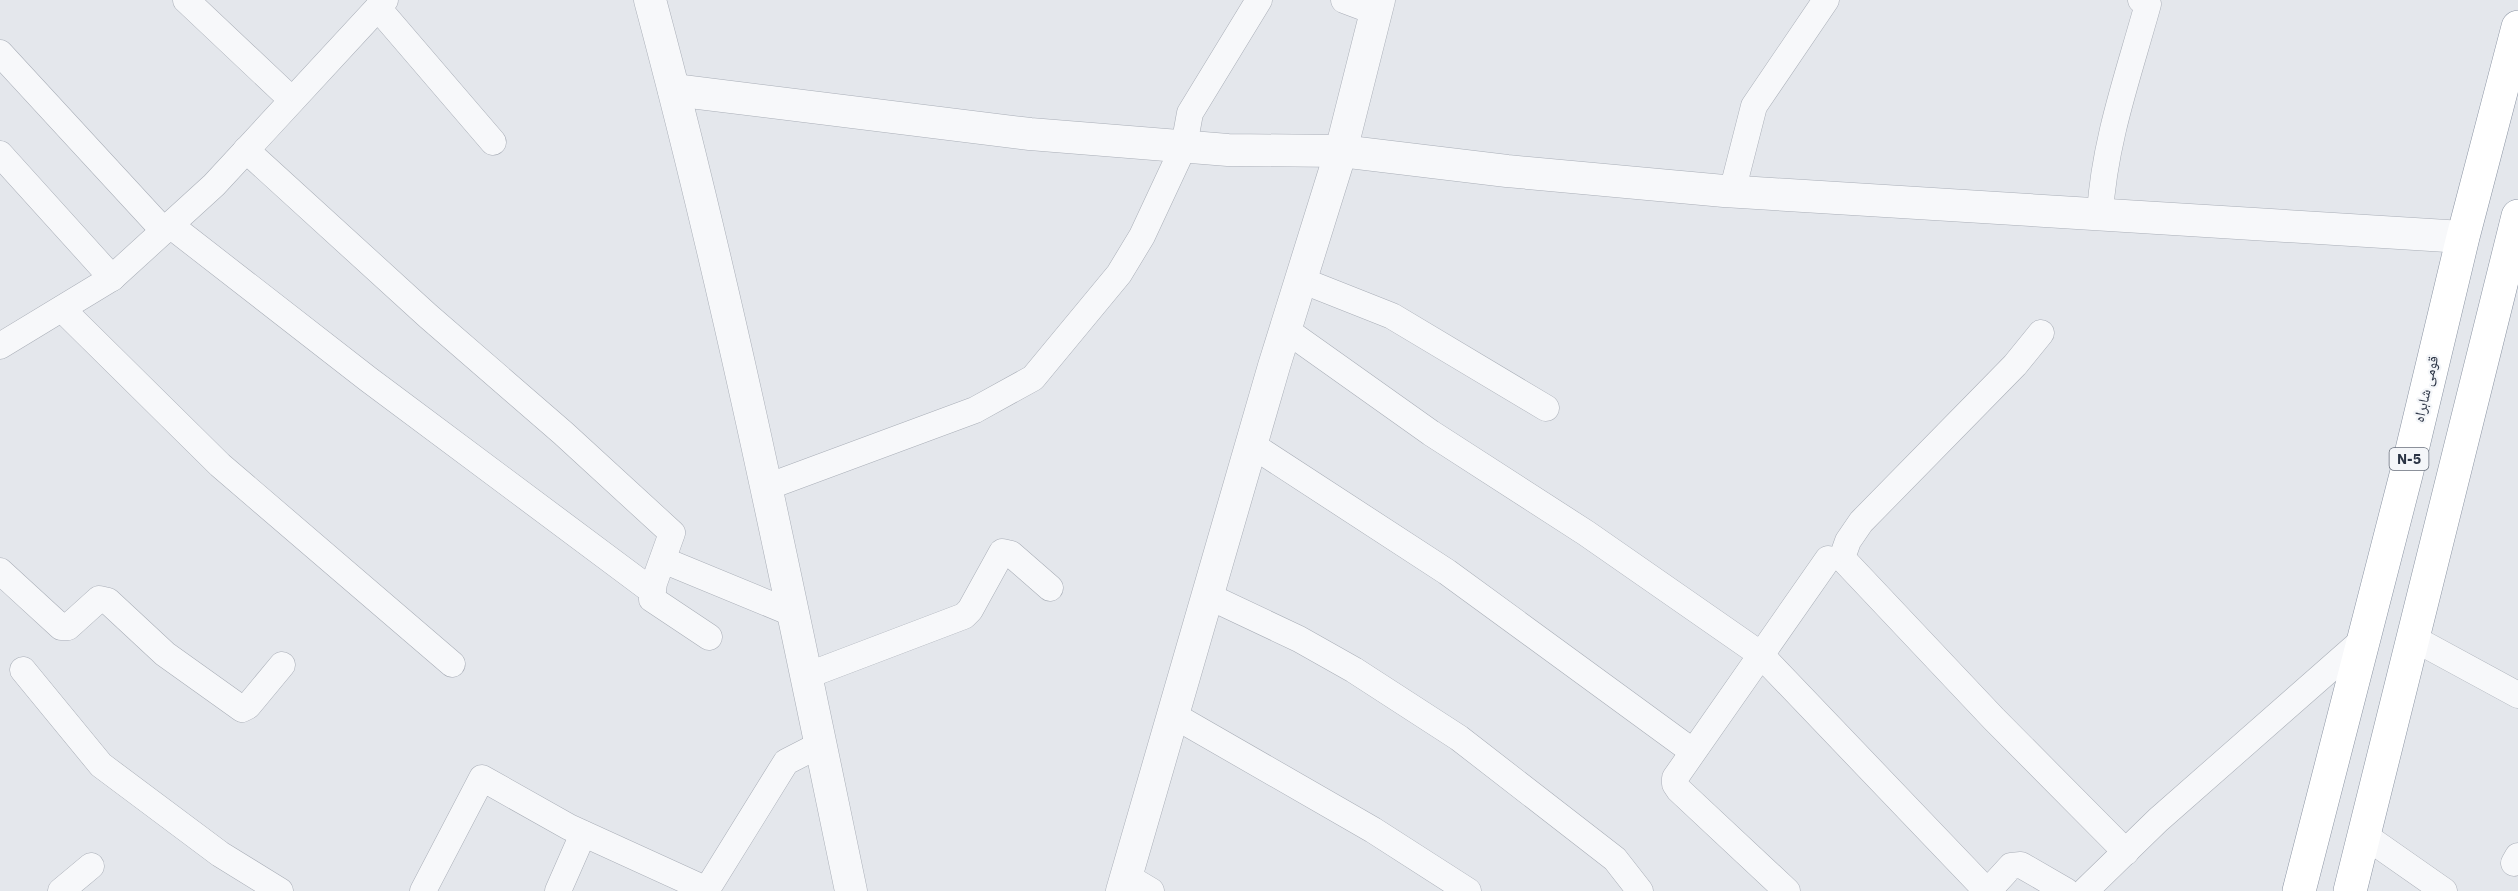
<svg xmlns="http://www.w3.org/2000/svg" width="2518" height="891" font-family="'IBM Plex Sans','Noto Naskh Arabic',sans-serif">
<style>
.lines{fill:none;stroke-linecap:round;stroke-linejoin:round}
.minor-casing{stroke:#a9aeb7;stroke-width:27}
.tertiary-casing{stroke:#a9aeb7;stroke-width:33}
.trunk-casing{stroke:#8b94a3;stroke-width:34}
.minor{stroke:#f7f8fa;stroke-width:26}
.tertiary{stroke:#f7f8fa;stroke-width:32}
.trunk{stroke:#fff;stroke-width:33}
.labels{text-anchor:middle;stroke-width:4.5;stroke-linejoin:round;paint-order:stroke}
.shield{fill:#f4f6f9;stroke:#676e7b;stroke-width:1.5}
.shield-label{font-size:14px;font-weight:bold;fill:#2b3445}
.street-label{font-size:15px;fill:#2b3445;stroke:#f4f6f9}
</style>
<rect width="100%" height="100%" fill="#e4e7ec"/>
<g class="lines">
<g class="minor-casing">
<g id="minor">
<path d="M186,0L292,100"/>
<path d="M1344,0L1376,12"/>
<path d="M378,8L493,142"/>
<path d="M0,53L164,231"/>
<path d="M246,150L428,316L563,433L672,533L654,583L652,599L709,637"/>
<path d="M0,154L112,278"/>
<path d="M1732,192L1754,106L1826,0"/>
<path d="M2100,214C2104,142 2129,73 2148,4L2141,0"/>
<path d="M170,225L368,379L652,591"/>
<path d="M1301,280L1392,316L1546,408"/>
<path d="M62,309L220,465L452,664"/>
<path d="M1286,330L1431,433L1586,533L1760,654L1982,886L1989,890L2011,866L2021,865L2066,891"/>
<path d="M2041,333L2015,365L1861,522L1848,541L1842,558L1994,719L2126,852"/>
<path d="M0,346L112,278L214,185L385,0"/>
<path d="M1252,445L1447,572L1692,751"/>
<path d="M767,487L975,410L1033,378L1119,274L1142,236L1184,146L1190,113L1259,0"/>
<path d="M663,560L794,614"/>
<path d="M0,571L61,627H68L99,599L108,601L165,654L242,709L248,706L282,665"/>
<path d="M1208,596L1299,639L1354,670L1459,738L1615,859L1640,891"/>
<path d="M2413,638L2518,695"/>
<path d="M23,670L101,765L220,854L280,891"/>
<path d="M806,676L964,616L970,610L1002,552L1011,554L1050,588"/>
<path d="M1173,715L1373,830L1468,891"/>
<path d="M2364,835L2444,891"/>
<path d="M2514,863L2518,856"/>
<path d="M1126,876L1151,891"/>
<path d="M61,891L91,866"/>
<path d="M423,891L482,778L569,827L705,889"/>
<path d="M558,891L583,834"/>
<path d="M704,891L711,883L786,762L821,744"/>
<path d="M1787,891L1679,790L1675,784V778L1828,559"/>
<path d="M2085,891L2158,820L2364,639"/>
</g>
</g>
<g class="tertiary-casing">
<g id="tertiary">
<path d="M650,0C729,294 789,593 851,891"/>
<path d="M674,90L1030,134L1228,150L1341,151L1507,171L1724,191L2463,237"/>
<path d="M1122,891L1274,366L1341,151L1379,0"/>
</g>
</g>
<g class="trunk-casing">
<g id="trunk">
<path d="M2299,891L2406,475L2463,237L2518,27"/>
<path d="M2350,891L2518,216"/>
</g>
</g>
<use href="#minor" class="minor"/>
<use href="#tertiary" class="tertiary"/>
<use href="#trunk" class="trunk"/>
</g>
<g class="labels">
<rect class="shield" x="2389.5" y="448" width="39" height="22" rx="4.5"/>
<g class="shield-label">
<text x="2409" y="464">N-5</text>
</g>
<g class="street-label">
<text transform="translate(2426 389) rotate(-77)" y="5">قومی شاہراہ</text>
</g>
</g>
</svg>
